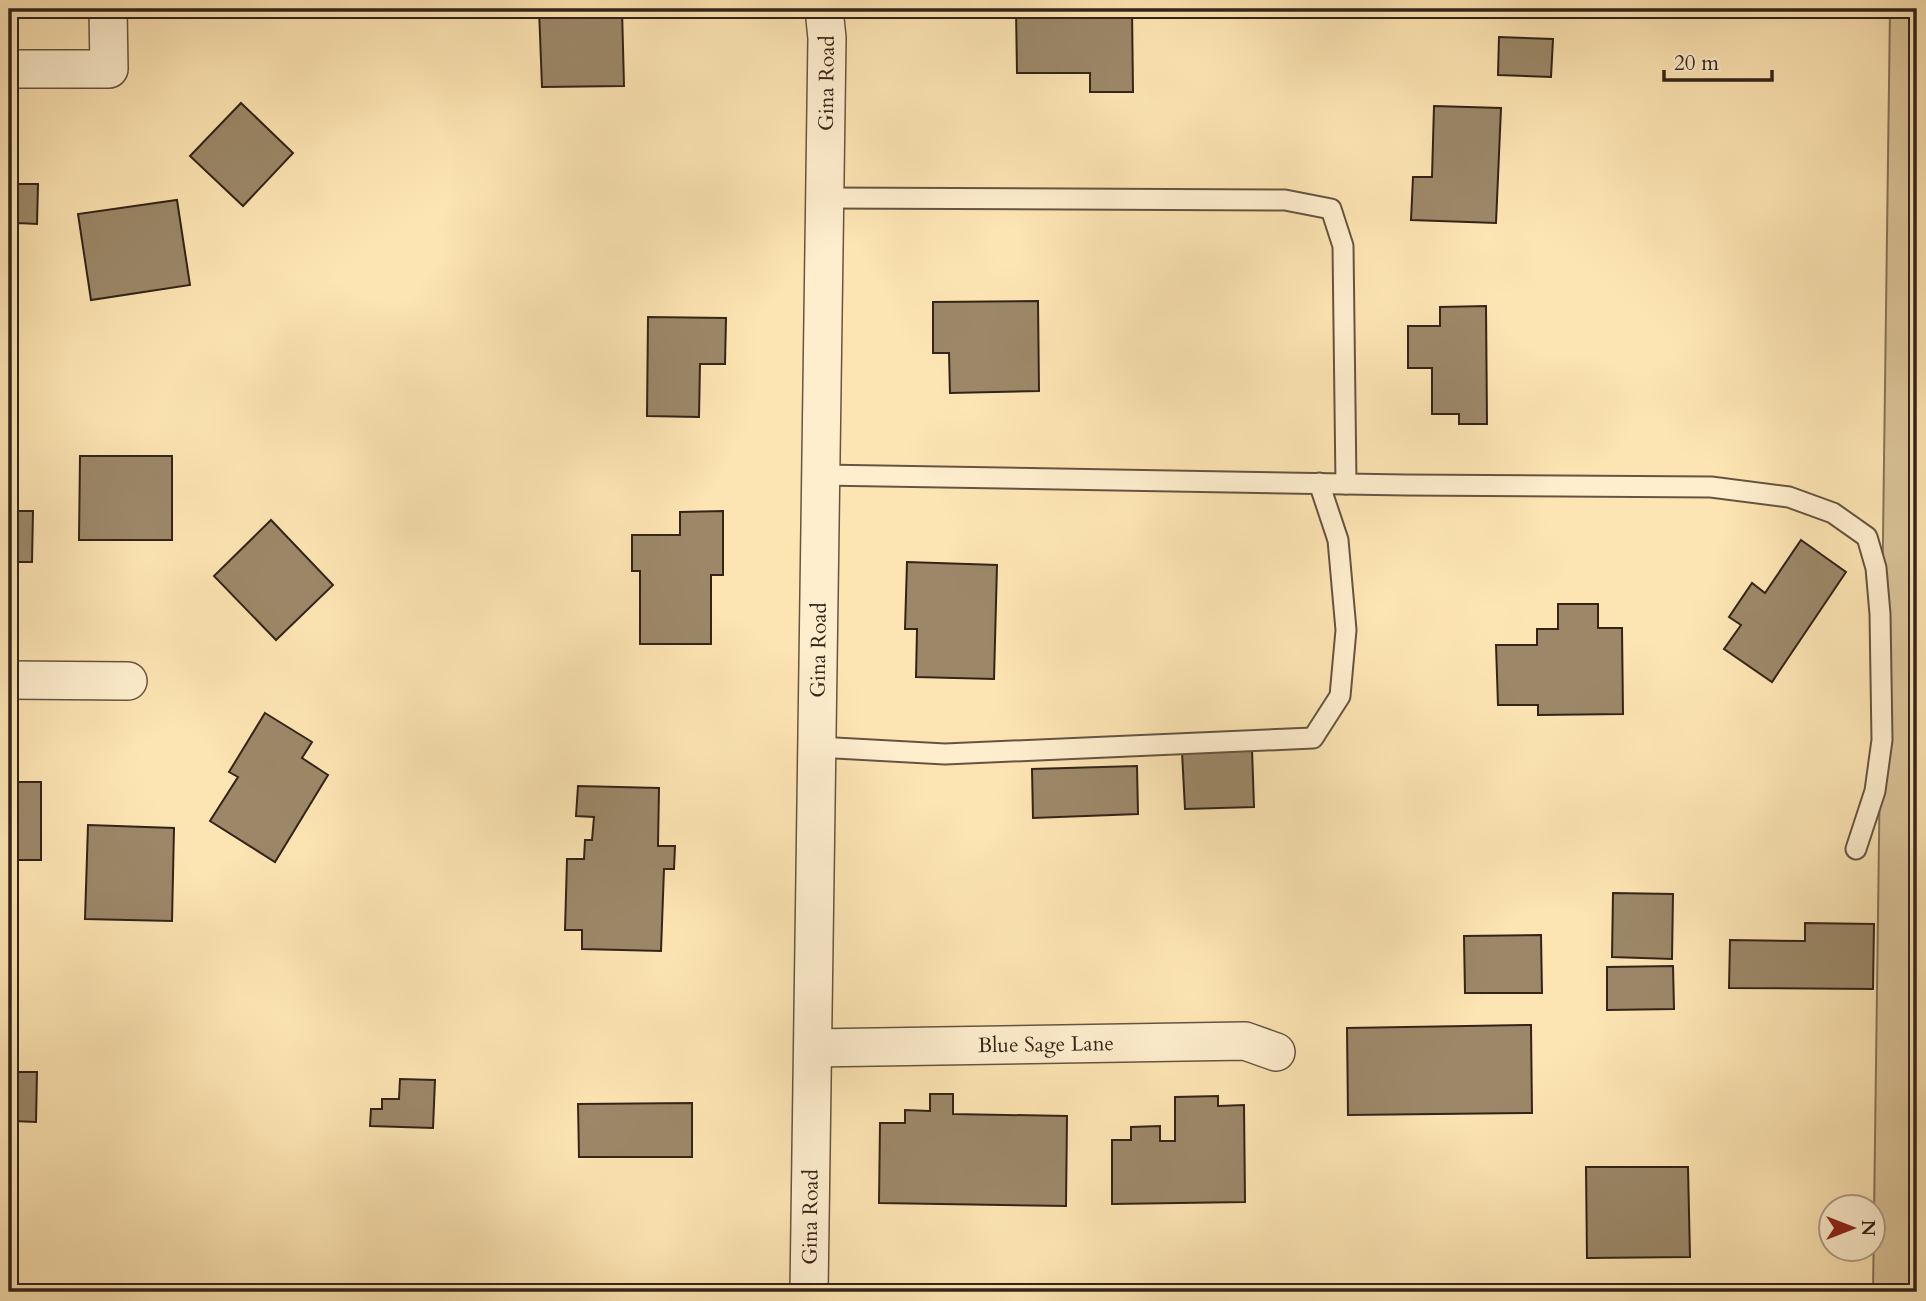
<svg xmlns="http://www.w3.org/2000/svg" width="1926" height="1301" font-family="Cardo,serif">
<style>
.green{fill:#dbc499;stroke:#877459;stroke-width:2}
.building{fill:#9c8869;stroke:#332319;stroke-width:2}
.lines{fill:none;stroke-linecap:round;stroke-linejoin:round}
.lane-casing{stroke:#665440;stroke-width:23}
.street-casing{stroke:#665440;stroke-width:40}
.lane{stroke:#feeece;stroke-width:19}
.street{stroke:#feeece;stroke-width:37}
.labels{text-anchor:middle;stroke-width:6;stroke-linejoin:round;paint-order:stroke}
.street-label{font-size:21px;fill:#332319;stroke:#feeece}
</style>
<rect width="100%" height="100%" fill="#fde5b3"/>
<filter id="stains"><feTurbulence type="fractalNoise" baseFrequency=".00286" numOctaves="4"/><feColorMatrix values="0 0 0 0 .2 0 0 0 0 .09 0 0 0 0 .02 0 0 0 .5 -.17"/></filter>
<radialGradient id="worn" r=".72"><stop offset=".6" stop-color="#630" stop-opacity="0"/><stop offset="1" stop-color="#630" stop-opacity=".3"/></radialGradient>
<path class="green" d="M1890,9H1917V1292H1873Z"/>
<g class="building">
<path d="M539,9H622L624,86L542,87Z"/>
<path d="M1016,9H1132L1133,92H1090V73H1017Z"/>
<path d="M1499,37L1553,39L1551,77L1498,75Z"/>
<path d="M241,103L293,153L243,206L190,156Z"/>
<path d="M1434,106L1501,108L1496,223L1411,220L1413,177H1432Z"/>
<path d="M9,184H38L37,224L18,223V256H9Z"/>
<path d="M177,200L190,285L91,300L78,214Z"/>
<path d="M1038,301L1039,391L950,393L949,353H933V302Z"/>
<path d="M1486,306L1487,424H1459V414H1432V368H1408V326H1440V307Z"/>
<path d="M648,317L726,318L725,364H700L699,417L647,416Z"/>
<path d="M80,456H172V540H79Z"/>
<path d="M9,511H33L32,562H9Z"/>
<path d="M723,511V575H711V644H640V571H632V535H680V512Z"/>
<path d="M271,520L333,585L276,640L214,576Z"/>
<path d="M1801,540L1846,572L1772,682L1724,649L1741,625L1729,617L1752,583L1765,593Z"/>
<path d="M907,562L997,565L994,679L916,677L917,629H905Z"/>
<path d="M1558,604H1598V628H1622L1623,714L1538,715V705H1498L1496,645H1537V629H1558Z"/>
<path d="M265,713L312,742L302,758L328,775L275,862L210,821L238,777L229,772Z"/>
<path d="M1252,749L1254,807L1185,809L1182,752Z"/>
<path d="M1137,766L1138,814L1033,818L1032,769Z"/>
<rect x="9" y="782" width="32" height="78"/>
<path d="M578,786L659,788L658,846H675L674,869H664L661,951L582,949V930H565L567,859H584L585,840H592L594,817L576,816Z"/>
<path d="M88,825L174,828L172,921L85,919Z"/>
<path d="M1613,893L1673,894L1672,959L1612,957Z"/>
<path d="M1805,923L1874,924L1873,989L1729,988L1730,940L1805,941Z"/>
<path d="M1541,935L1542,993H1465L1464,936Z"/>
<path d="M1673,966L1674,1009L1607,1010V967Z"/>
<path d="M1531,1025L1532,1113L1348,1115L1347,1028Z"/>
<path d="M9,1072H37L36,1122L13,1121L12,1140H9Z"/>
<path d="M400,1079L435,1080L433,1128L370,1126L371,1109H382V1099H399Z"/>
<path d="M930,1094H953V1114L1067,1116L1066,1206L879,1203L880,1123H905V1110L930,1111Z"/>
<path d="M1218,1096V1106L1244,1105L1245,1202L1112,1204V1140H1131V1127L1160,1126V1141H1175V1097Z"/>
<path d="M692,1103V1157H579L578,1104Z"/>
<path d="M1586,1167H1688L1690,1257L1587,1258Z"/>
</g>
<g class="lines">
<g class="lane-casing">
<g id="lane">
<path d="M825,198L1285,200L1331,209L1343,246L1346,484"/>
<path d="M821,475L1406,485L1711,487L1789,497L1833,513L1867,537L1876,568L1880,614L1882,740L1875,791L1856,849"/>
<path d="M817,747L945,754L1313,738L1340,696L1346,630L1338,540L1319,483"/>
</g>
</g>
<g class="street-casing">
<g id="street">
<path d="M9,69H109L108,9"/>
<path d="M9,680L128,681"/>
<path id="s1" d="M813,1048L1245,1041L1276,1052"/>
<path id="s2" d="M809,1292L827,38L824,9"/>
</g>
</g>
<use href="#lane" class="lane"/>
<use href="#street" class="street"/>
</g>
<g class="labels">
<g class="street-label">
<text dy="7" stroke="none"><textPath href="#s2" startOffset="1209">Gina Road</textPath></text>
<text dy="7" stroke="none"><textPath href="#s2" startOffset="642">Gina Road</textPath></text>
<text dy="7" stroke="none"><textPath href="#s1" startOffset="233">Blue Sage Lane</textPath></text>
<text dy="7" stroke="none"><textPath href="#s2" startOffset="75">Gina Road</textPath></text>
</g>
</g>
<rect width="1926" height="1301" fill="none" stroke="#fde5b3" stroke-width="35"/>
<rect x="10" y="10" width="1905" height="1280" fill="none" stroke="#332319" stroke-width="3.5"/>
<rect x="18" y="18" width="1891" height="1266" fill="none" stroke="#332319" stroke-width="2"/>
<g transform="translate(1852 1228) rotate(90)"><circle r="33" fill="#feeece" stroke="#ad9d86" stroke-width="2"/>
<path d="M0-5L12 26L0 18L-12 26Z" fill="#8f2418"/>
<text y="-10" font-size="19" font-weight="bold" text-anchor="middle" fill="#332319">N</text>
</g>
<path d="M1664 70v10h108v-10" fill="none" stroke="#332319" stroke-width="3.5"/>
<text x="1674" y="70" font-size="21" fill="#332319" stroke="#feeece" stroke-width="5" paint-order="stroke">20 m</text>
<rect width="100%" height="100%" filter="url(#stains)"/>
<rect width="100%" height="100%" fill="url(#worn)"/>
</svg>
